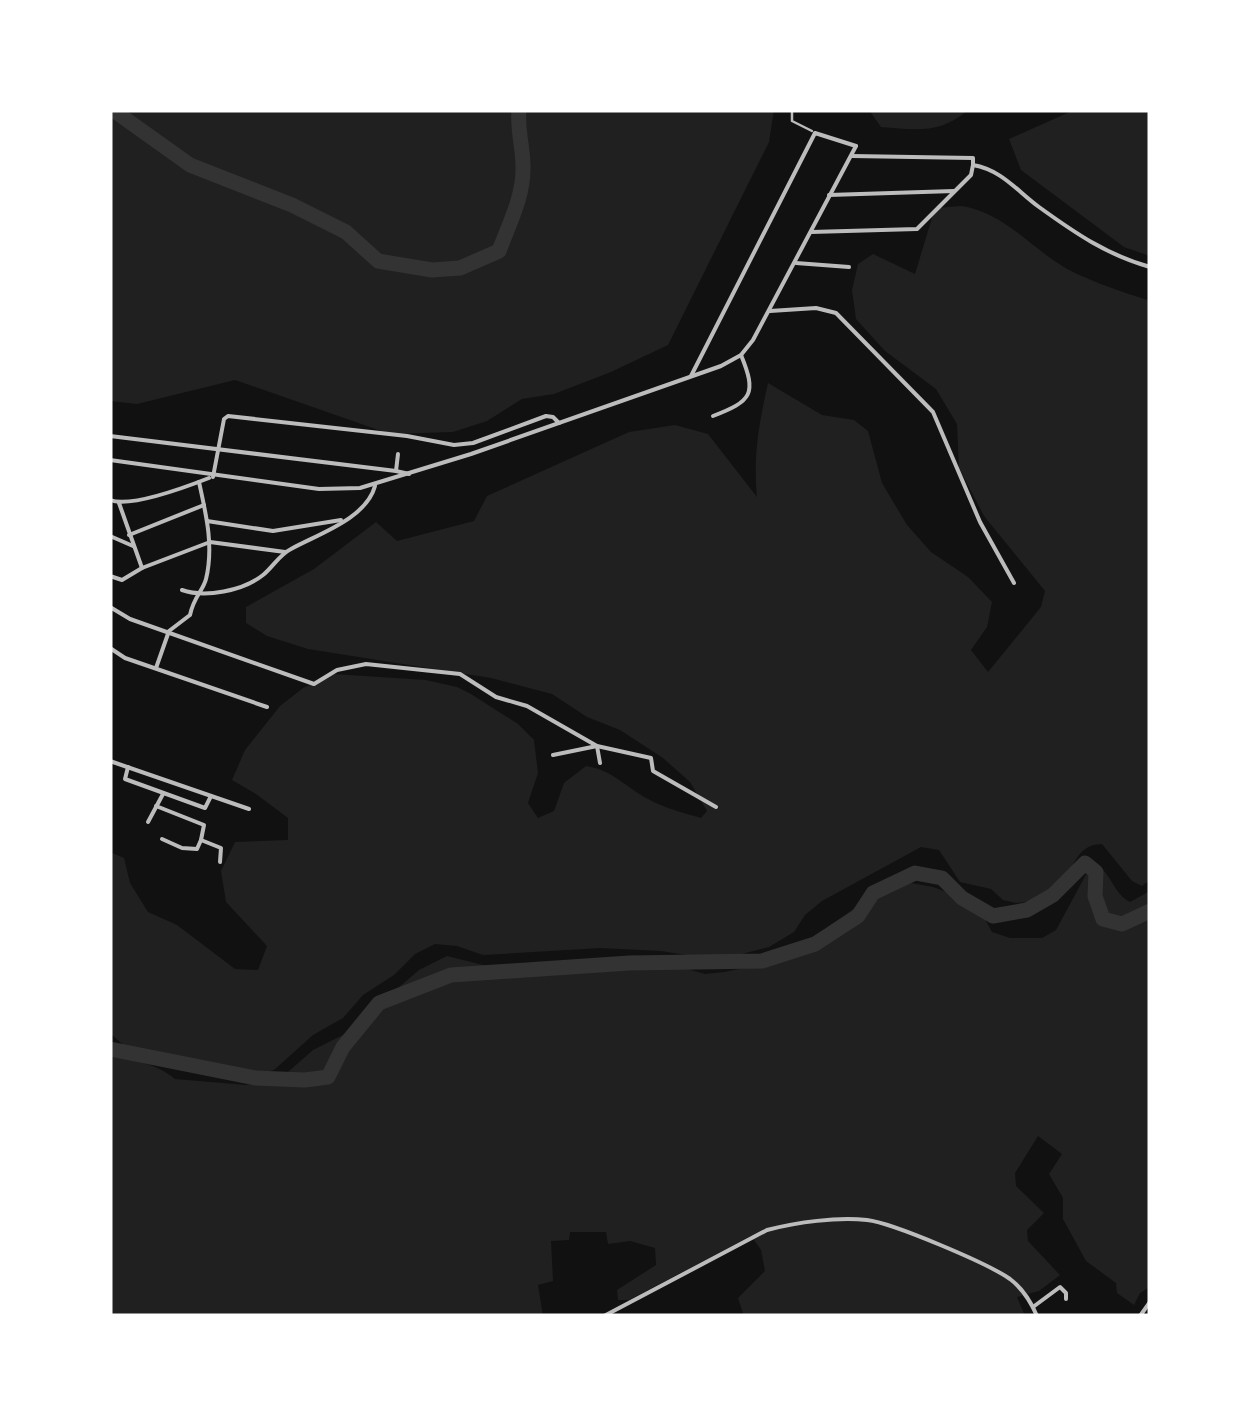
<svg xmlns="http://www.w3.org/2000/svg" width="1260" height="1426" font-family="Figtree,sans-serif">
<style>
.green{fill:#202020}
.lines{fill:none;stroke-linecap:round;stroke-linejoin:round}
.river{stroke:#333;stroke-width:15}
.pedestrian{stroke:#bcbcbc;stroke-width:2.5}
.minor{stroke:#bcbcbc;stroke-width:4}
.tertiary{stroke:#bcbcbc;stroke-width:4}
</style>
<rect width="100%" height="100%" fill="#111"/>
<g class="green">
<path d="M110,110H774L769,142L668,345L611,372L554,394L522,399L487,421L453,432L390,434L235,380L137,404L110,401Z"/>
<path d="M869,110H968C941,134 915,130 881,127Z"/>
<path d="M1074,110H1150V256L1124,247L1021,170L1009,139Z"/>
<path d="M962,206C1007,214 1031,249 1069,270C1095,283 1123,292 1150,301V880L1142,886L1132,881L1102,844C1071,844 1072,880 1054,899L1016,903L1003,900L991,889L960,882L939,850L921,847L822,901L805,915L794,932L769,947L730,957L705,958L661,951L600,948L483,955L457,946L435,944L415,954L394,975L363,995L343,1018L313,1035L274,1070L260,1074L244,1076L171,1066L130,1051L110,1033V852L124,858L130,883L148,912L177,925L235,969L258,970L267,946L226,902L221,871L235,842L288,840V818L256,794L232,780L245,750L280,706L303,688L333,674L426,680L457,687L471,694L518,724L534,740L538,773L528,803L538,818L554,811L564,783L586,766C613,770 625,787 648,799C664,808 684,813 701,818L707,811L690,782L663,758L620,730L587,717L552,694L491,678L308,649L267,636L246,623V607L314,569L376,522L397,541L474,521L487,496L629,432L675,425L708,434L757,497C753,455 759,424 768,383L822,415L854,420L868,431L882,483L907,525L931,552L968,577L992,602L987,627L971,650L988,672L1041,607L1045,591L984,516L959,468L957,424L936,389L885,351L856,319L852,290L858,264L873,254L915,274L935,208Z"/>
<path d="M1096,864C1112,874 1113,893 1130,902L1150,891V1287L1140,1293L1134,1305L1117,1293L1116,1283L1086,1261L1063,1219V1198L1049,1174L1062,1154L1038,1136L1015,1173L1016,1186L1044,1213L1027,1230L1028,1241L1060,1275L1039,1291L1017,1297L1025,1316H744L738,1298L765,1271L761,1250L751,1236L629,1300H618L617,1290L656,1265L655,1248L630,1241L608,1244L606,1232H570L569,1240L551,1241L553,1281L538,1285L543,1316H110V1047C129,1063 156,1062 175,1079L246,1085L280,1079L313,1050L355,1029L364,1017L419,970L447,956L491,967L552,971L642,964L673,965L705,974L724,972L784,960L808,948L829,926L878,892L911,883L933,887L976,903L992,932L1010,938H1042L1056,930L1089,869Z"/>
</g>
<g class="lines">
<g class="river">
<path d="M113,110L190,165L292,205L346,232L378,261L432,270L460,268L499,251C509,224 524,196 523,166C523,147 517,130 519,110"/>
<path d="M110,1049L255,1078L305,1080L328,1077L343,1047L379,1003L451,975L629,963L762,961L815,944L858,916L873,893L915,873L942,878L962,898L993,916L1027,910L1053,895L1085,863L1096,872L1095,896L1103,919L1122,924L1150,911"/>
</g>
<path class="pedestrian" d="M792,110V121L812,131"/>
<g class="minor">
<path d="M852,156L973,158V165C1002,170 1017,191 1039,207C1075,233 1107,255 1150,267"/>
<path d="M829,195L954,191"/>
<path d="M811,232L917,229L971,175L973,165"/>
<path d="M796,263L849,267"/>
<path d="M770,311L816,308L836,313L933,412L980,522L1014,583"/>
<path d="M691,376L815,133L856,146"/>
<path d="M713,416C752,401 757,394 741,355"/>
<path d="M110,436L396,471"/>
<path d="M398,454L396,471L409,474"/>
<path d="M213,477L224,419L228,416L407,436L454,445L473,443L546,416L553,417L559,423"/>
<path d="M119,503L142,568"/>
<path d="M207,521L273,531L341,520"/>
<path d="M129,535L204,505"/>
<path d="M110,536L133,546"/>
<path d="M110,576L122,580L142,568L210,542L285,552"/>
<path d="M182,590C205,598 243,591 263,575C273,567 279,555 291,549C318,534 366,519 375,486"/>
<path d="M110,607L130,619L314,684L337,670L366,664L460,674L496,697L527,706L597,746L651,758L653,771L716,807"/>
<path d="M110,648L125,658L267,707"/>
<path d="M156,668L169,631L190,615C194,596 203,591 206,579C214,546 206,514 199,482"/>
<path d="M553,755L597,746L600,763"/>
<path d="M110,761L249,809"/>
<path d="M128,767L125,779L205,808L211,796"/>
<path d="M156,806L204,825L201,840L221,848L220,862"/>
<path d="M148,822L163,794"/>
<path d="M162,839L182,848L197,849L201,840"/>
<path d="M1033,1307L1060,1287L1066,1293V1299"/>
</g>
<g class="tertiary">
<path d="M110,460L319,489L360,488L471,454L721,366L741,355L753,340L856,146"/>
<path d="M110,500C131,508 186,487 209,478"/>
<path d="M604,1316L767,1230C798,1222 836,1217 867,1220C893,1223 989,1264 1010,1279C1022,1288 1031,1302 1037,1316"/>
<path d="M1140,1316L1150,1302"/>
</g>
</g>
<rect width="1260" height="1426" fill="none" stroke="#ffffff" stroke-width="225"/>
</svg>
